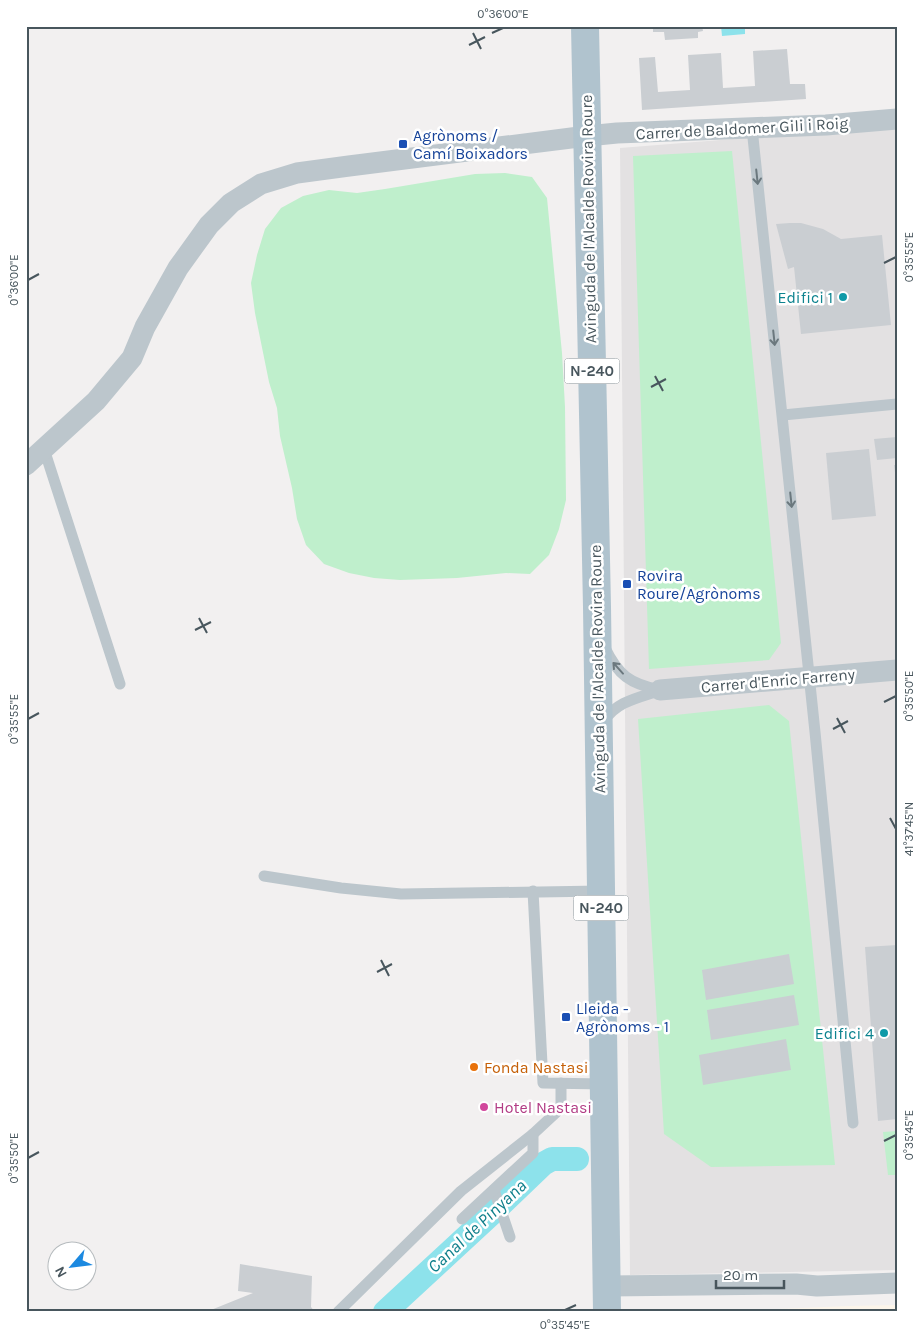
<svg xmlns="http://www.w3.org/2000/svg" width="923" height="1338" font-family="Karla,sans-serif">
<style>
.commercial{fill:#fcf5ea}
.education{fill:#e3e1e2}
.green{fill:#bfefcc}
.water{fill:#8de2eb}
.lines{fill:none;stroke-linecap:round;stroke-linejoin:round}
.canal{stroke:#8de2eb;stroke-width:24}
.building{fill:#caced2}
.service{stroke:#bcc6cc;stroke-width:11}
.minor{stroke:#bcc6cc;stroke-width:21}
.primary{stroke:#b0c3ce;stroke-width:28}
.oneway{stroke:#6b787e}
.ticks{fill:none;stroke:#48565d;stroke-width:2}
.transit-dot{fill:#1a4fb4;stroke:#fff;stroke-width:2}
.culture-dot{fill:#0f9aa8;stroke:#fff;stroke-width:2}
.food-dot{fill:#e8710a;stroke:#fff;stroke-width:2}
.hotel-dot{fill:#d1479c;stroke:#fff;stroke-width:2}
.labels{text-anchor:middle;stroke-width:5;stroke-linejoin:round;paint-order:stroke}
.shield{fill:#fff;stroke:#7f898e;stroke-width:1}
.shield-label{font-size:15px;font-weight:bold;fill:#48565d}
.street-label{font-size:16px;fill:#48565d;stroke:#fff}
.transit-label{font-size:16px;fill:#164399;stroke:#fff;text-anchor:start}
.culture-label{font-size:16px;fill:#0d838f;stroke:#fff;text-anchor:end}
.food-label{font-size:16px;fill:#c56008;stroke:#fff;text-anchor:start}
.hotel-label{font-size:16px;fill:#b23c85;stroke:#fff;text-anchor:start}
.water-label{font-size:18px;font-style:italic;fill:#0f7f8b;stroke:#fff}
.neatline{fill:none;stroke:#48565d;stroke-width:2}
.ticks-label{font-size:12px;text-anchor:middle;fill:#48565d}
</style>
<rect width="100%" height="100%" fill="#f2f0f0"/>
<path class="commercial" d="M897,1305V1312H651V1310L778,1309L848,1306Z"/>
<path class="education" d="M897,126V1270L630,1275L620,148Z"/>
<g class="green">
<path d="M732,151L781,643L769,660L649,669L633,156Z"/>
<path d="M505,173L532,177L547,198L562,353L565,407L566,500L559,529L549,555L530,574L506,573L457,578L400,580L374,578L349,573L324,564L306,545L297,519L292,488L280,436L277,408L269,382L255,313L251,283L257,255L265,229L281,208L303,196L329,190L357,193L385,189L475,174Z"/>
<path d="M769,705L789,721L835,1165L711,1167L664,1134L638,719Z"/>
<path d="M897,1131V1175H888L883,1132Z"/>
</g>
<path class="water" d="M721,26H745V34L722,36Z"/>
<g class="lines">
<path class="canal" d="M385,1312L490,1215L543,1164L552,1159H577"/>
</g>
<g class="building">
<path d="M653,26H702L703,31L698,32V38L665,40L664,32H653Z"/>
<path d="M765,26H789V28L765,29Z"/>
<path d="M787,49L790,84H805L806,99L642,110L639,58L655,57L658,92L690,90L688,55L721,53L723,88L755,86L753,51Z"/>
<path d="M790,223H801L823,229L841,239L882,235L891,325L801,334L794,267L788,269L776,224Z"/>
<path d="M897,437V458L877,460L874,439Z"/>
<path d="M869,449L876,516L832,520L826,453Z"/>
<path d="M894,465H897V480H896Z"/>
<path d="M897,945V1119L878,1121L865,947Z"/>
<path d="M789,954L794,984L706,1000L702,970Z"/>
<path d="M794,995L799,1025L711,1040L707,1010Z"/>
<path d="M786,1039L791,1070L703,1085L699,1055Z"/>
<path d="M240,1264L312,1276L311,1307L315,1312H206L253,1293L238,1291Z"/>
<rect x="691" y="1310" width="12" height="2"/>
</g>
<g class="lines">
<g class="service">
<path d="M752,128L815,732L853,1123"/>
<path d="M783,415L897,404"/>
<path d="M44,449L120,684"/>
<path d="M605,648C618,675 630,684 660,690"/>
<path d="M604,721C616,702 637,698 658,691"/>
<path d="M264,876L341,888L401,894L601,891"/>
<path d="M533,891L543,1083L604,1084"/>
<path d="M494,1190L510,1237"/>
<path d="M462,1219L533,1153V1134"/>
<path d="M338,1312L461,1191L533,1134L561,1108V1083"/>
</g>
<g class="minor">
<path d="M26,465L96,401L132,358L145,327L178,268L209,225L231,203L261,184L297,173L349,166L587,136L617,133L826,125L897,119"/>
<path d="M660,690L897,670"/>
<path d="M608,1286L796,1284L817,1286L897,1283"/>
</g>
<path class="primary" d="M585,26L597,607L607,1312"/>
</g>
<defs><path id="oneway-shaft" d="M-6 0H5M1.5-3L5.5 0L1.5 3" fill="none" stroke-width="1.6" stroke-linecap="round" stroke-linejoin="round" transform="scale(1.25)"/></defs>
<g class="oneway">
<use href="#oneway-shaft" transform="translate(757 177) rotate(84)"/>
<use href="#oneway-shaft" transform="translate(774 338) rotate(84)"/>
<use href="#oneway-shaft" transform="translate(791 500) rotate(84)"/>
<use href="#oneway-shaft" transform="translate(618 668) rotate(-132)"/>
</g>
<path class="ticks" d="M473,33L481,49M492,33L503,28M469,45L485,37M884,263L896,257M28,280L39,274M655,376L663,391M651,387L666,379M199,618L207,633M195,630L211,622M884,702L896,696M837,718L845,733M28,719L39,713M833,729L848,721M890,818L896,829M381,960L389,976M377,972L392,964M884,1141L896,1135M28,1158L39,1152M565,1310L576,1305"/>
<g class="transit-dot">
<rect x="398" y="139" width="10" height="10" rx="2.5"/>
<rect x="622" y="579" width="10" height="10" rx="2.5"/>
<rect x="561" y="1012" width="10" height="10" rx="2.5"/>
</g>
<g class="culture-dot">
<circle cx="843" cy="297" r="5"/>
<circle cx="884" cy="1033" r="5"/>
</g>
<circle class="food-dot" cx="474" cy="1067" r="5"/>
<circle class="hotel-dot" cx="484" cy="1107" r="5"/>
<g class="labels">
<g class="shield">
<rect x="564.5" y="358.5" width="55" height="25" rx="4"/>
<rect x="573.5" y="895.5" width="55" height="25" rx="4"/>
</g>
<g class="shield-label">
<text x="592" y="376">N-240</text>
<text x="601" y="913">N-240</text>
</g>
<g class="street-label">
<text transform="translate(742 128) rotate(-3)" y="6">Carrer de Baldomer Gili i Roig</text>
<text transform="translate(588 219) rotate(-91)" y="6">Avinguda de l'Alcalde Rovira Roure</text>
<text transform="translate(597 669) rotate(-91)" y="6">Avinguda de l'Alcalde Rovira Roure</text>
<text transform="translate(778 680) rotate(-5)" y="6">Carrer d'Enric Farreny</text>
</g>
<g class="transit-label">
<text x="413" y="141">Agrònoms /<tspan x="413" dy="18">Camí Boixadors</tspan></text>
<text x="637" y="581">Rovira<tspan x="637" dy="18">Roure/Agrònoms</tspan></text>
<text x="576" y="1014">Lleida -<tspan x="576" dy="18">Agrònoms - 1</tspan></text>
</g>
<g class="culture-label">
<text x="833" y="303">Edifici 1</text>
<text x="874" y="1039">Edifici 4</text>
</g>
<g class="food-label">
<text x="484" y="1073">Fonda Nastasi</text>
</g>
<g class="hotel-label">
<text x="494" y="1113">Hotel Nastasi</text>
</g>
<g class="water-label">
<text transform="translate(477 1226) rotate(-43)" y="6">Canal de Pinyana</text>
</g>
</g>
<rect width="923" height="1338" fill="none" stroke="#ffffff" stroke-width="55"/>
<g transform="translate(72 1266) rotate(242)"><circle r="24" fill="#ffffff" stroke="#b6bbbe"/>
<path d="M0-4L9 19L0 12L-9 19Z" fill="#1c89e0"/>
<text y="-8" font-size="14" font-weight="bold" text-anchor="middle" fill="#48565d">N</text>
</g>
<path d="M716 1280v8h68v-8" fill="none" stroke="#48565d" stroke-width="2.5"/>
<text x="723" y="1280" font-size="15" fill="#48565d" stroke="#ffffff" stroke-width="4" paint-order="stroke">20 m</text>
<rect x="28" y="28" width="868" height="1282" class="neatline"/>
<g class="ticks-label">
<text x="503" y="18">0°36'00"E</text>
<text transform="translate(909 257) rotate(-90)" y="4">0°35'55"E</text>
<text transform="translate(14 280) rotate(-90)" y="4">0°36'00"E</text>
<text transform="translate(909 696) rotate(-90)" y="4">0°35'50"E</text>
<text transform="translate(14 719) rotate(-90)" y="4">0°35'55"E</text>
<text transform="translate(909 829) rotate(-90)" y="4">41°37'45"N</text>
<text transform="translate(909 1135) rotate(-90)" y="4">0°35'45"E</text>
<text transform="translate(14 1158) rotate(-90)" y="4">0°35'50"E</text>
<text x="565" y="1329">0°35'45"E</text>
</g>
</svg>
